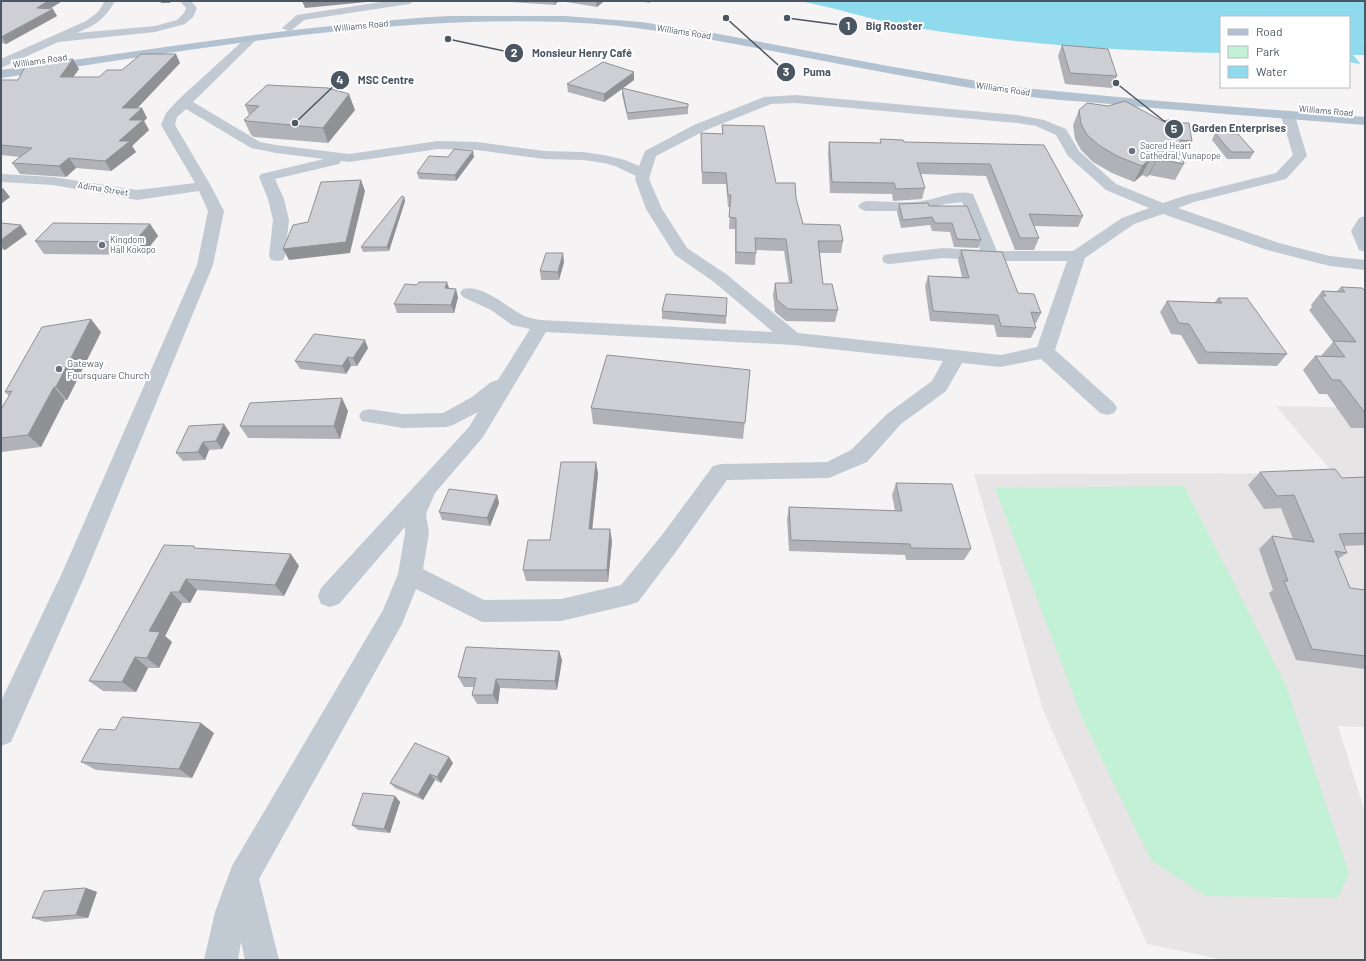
<svg xmlns="http://www.w3.org/2000/svg" width="1366" height="961" font-family="Barlow,sans-serif">
<style>
.education{fill:#e6e4e5}
.green{fill:#c3f1d5}
.water{fill:#90daee}
.lines{fill:none;stroke-linecap:round;stroke-linejoin:round}
.minor{fill:#c1cad2;fill-rule:evenodd}
.primary{fill:#b3c2d1;fill-rule:evenodd}
.wall{fill:#b0b2b7}
.shaded-wall{fill:#909195}
.building{fill:#cdcfd5;stroke:#909195}
.worship-dot{fill:#6b7280;stroke:#fff;stroke-width:1.5}
.labels{text-anchor:middle;stroke-width:4;stroke-linejoin:round;paint-order:stroke}
.far-street-label{font-size:9px;fill:#4a5661;stroke:#fff}
.far-worship-label{font-size:9px;fill:#5b616d;stroke:#fff;text-anchor:start}
.worship-label{font-size:10px;fill:#5b616d;stroke:#fff;text-anchor:start}
.leader{fill:none;stroke:#4a5661;stroke-width:1.5}
.callout-dot{fill:#4a5661;stroke:#fff;stroke-width:1.5}
.mark-label{font-size:12px;text-anchor:middle;font-weight:bold;fill:#fff}
.callout-label{font-size:11px;text-anchor:middle;font-weight:bold;fill:#4a5661;stroke:#fff;stroke-width:4;stroke-linejoin:round;paint-order:stroke}
</style>
<rect width="100%" height="100%" fill="#f5f3f3"/>
<path class="education" d="M1276,406L1365,408V727L1338,726L1365,812V960H1225L1147,944L1043,710L974,474L1333,473Z"/>
<path class="green" d="M1184,486L1286,686L1349,873L1338,898L1206,896L1151,860L1083,720L995,488Z"/>
<path class="water" d="M800,1H1365V41L1363,42L1365,44V55H1353L1360,63L1359,64L1349,62V17H1221V53C1118,51 1014,44 912,27C874,21 838,8 800,1Z"/>
<g class="lines">
<g class="minor">
<path d="M105,1H115C104,20 97,24 77,33L155,26L177,20L184,13L186,8L180,1H191L197,8L193,17L185,24L155,32L58,42L1,68V59L86,21L98,12Z"/>
<path d="M387,1H414L409,4L304,20L292,30L288,31L282,28L297,15Z"/>
<path d="M251,36L255,37L257,39L255,41L193,102L260,142L276,145L349,154L438,141L477,142L544,151L583,152L604,155L625,160L639,166L645,151L694,125L764,97L796,95L1017,115L1044,120L1066,129L1079,151L1116,184L1163,203L1184,196L1276,173L1293,155L1281,116L1283,113H1293L1295,116L1307,156L1286,179L1194,202L1178,208L1279,243L1330,256L1365,260V270L1330,266L1267,250L1163,214L1134,224L1085,258L1055,350L1114,403L1117,408L1114,413L1107,415L1100,413L1041,359L1001,367L962,363L946,391L901,424L867,462L829,478L727,480L678,549L638,602L629,605L561,621L482,622L416,589L402,624L259,879L279,960H245L241,942L238,960H204L215,912L232,866L383,610L398,574L405,533V527L339,604L330,607L321,604L318,596L321,588L469,427L478,412L453,425L446,427L403,428L362,421L359,416L362,411L369,409L403,414L443,413L472,397L491,382L498,380L530,329L512,325L491,310L463,297L460,293L463,289C482,284 507,307 522,315C528,318 535,319 541,320L773,332L714,282L675,255L646,209L635,179L636,176L615,166L604,163L583,160L544,159L477,150L438,149L349,162L341,161L339,164L275,179L284,199L289,220L285,256L283,260L277,261L271,260L269,256L273,220L268,199L259,177L261,174L324,159L276,153L251,148L186,109L177,117L175,125L211,186L224,211L213,265L86,573L11,742L1,746V701L62,573L197,265L208,211L199,191L137,200L53,185L1,182V174L53,177L137,190L195,183L161,125L166,113L179,99L247,37ZM796,103L1017,123L1036,126L1056,135L1068,156L1106,190L1149,208L1122,218L1073,251H997L973,194C956,189 939,199 922,201C904,204 884,201 866,201L861,203L858,206L861,209L866,211H922L945,204L962,202L980,250L943,248L890,254L884,255L882,259L884,263L890,264L943,258L990,261H1067L1037,347L1001,355L798,333L726,274L687,248L662,209L649,179L656,156L704,131L771,104ZM546,332L793,345L943,361L932,381L887,414L851,450L827,462L721,464L713,466L662,535L621,585L561,599L484,600L423,569L429,533L426,514L435,493L483,437Z"/>
<path d="M1365,216V252L1359,250L1351,231L1359,218Z"/>
</g>
<path class="primary" d="M448,16H565L641,22L708,32L888,66L1013,87L1160,101L1365,117V125C1280,118 1195,112 1110,104C1076,101 1041,99 1007,94C939,83 871,70 803,57C724,42 645,25 564,22C375,16 187,51 1,78V70C149,50 298,25 448,16Z"/>
</g>
<g class="wall">
<path d="M1,1H62L50,9L57,16L6,44L1,43Z"/>
<path d="M258,1H270L267,2Z"/>
<path d="M511,1H558L555,5L511,2Z"/>
<path d="M560,1H604L597,7Z"/>
<path d="M640,1H652L649,3Z"/>
<path d="M1062,45L1117,76L1112,88L1065,84L1058,56Z"/>
<path d="M180,63L137,108H142L147,118L144,121L149,130L132,146L136,152L111,171L76,168L66,177L20,174L12,163L20,157L1,155V80H18L79,69L73,77H99L122,70Z"/>
<path d="M634,80L622,89L688,104V114L628,120L622,95V89L604,102L568,92L567,84Z"/>
<path d="M245,105L355,110L328,143L254,137L251,135L244,120L249,115Z"/>
<path d="M1079,110L1192,141L1183,157L1184,164L1175,180L1149,175L1147,177L1142,175L1134,182L1112,173L1093,162L1081,150L1075,139L1073,125Z"/>
<path d="M722,125L776,183L796,198L803,224L843,241L841,253H820L823,284L838,310L835,322L786,321L775,312L773,295L775,283H789L784,251L756,250L755,265L735,264V229H729L730,207H728L726,184H702L701,133L722,134Z"/>
<path d="M1215,133L1254,152L1250,159H1227L1212,140Z"/>
<path d="M880,139L904,142L1044,145L1083,216L1078,227L1034,226L1039,238L1034,250H1015L986,176L921,174L925,188L922,199L893,201L892,194L830,193L828,153L829,142L880,143Z"/>
<path d="M448,157H474L456,181L419,179L417,173Z"/>
<path d="M404,197L405,201L389,251L363,252L361,247Z"/>
<path d="M899,204L929,206L981,240L978,248L954,247L950,232L932,231L930,225L901,228L897,212Z"/>
<path d="M1,223L27,234L5,250L1,249Z"/>
<path d="M150,224L158,236L143,255L44,254L35,241Z"/>
<path d="M961,250L1018,293L1041,313L1036,323H1034L1036,328L1031,338L997,337L994,325L930,321L925,286L928,276L962,277L958,260Z"/>
<path d="M564,262L559,280H541L540,271Z"/>
<path d="M1341,287L1365,291V428H1351L1327,394H1319L1303,370L1315,356H1321L1333,342L1309,310L1312,307L1311,305L1322,291H1337Z"/>
<path d="M449,288L458,297L454,313H397L394,304Z"/>
<path d="M727,298L726,324L662,319V311Z"/>
<path d="M1218,298L1287,354L1277,366L1198,364L1181,335L1171,334L1160,312L1167,301L1214,303Z"/>
<path d="M101,332L67,400H65L41,447L1,452V409L9,396L5,392Z"/>
<path d="M368,348L357,366H351L346,374L300,369L295,361Z"/>
<path d="M750,370L743,439L593,424L591,408Z"/>
<path d="M348,411L340,439L248,438L240,426Z"/>
<path d="M189,426L230,433L222,449L209,450L205,460L183,461L176,453Z"/>
<path d="M596,462L598,474L592,529L612,541L608,582L526,581L523,570L550,540Z"/>
<path d="M1260,472L1342,478L1365,477V545L1344,546L1347,553L1338,559L1350,588L1365,590V669L1296,660L1269,593L1273,590L1259,549L1272,536L1293,539L1281,508L1264,509L1248,485Z"/>
<path d="M896,483L971,549L964,560H906L905,555L789,551L787,519L789,507L895,511L892,495Z"/>
<path d="M497,495L499,503L490,526L442,520L439,512Z"/>
<path d="M196,548L299,566L284,596L197,590L190,603H182L165,636L172,642L159,668H148L136,692L103,691L89,681Z"/>
<path d="M559,651L562,660L557,690L500,688L498,704H477L472,695L474,687H464L458,677Z"/>
<path d="M115,730L214,733L192,778L96,770L81,762Z"/>
<path d="M453,763L441,783L435,780L423,800L395,788L390,783Z"/>
<path d="M395,796L400,802L390,833L358,830L352,825Z"/>
<path d="M86,888L97,892L88,918L45,922L32,918Z"/>
</g>
<g class="shaded-wall">
<path d="M48,1H62L41,14L37,8Z"/>
<path d="M160,1H171L170,3H161Z"/>
<path d="M302,1H377L305,8Z"/>
<path d="M554,1H558L555,5Z"/>
<path d="M596,1H604L597,7Z"/>
<path d="M53,9L57,16L6,44L2,37Z"/>
<path d="M176,54L180,63L128,118L122,108Z"/>
<path d="M73,59L79,69L66,87L60,77Z"/>
<path d="M634,72V80L604,102V94Z"/>
<path d="M349,94L355,110L328,143L323,128Z"/>
<path d="M142,108L147,118L144,121L149,130L132,146L136,152L111,171L105,161L119,141L129,120Z"/>
<path d="M473,151L474,157L456,181L455,175Z"/>
<path d="M69,158L76,168L66,177L59,166Z"/>
<path d="M1150,159L1142,175L1134,182L1142,166Z"/>
<path d="M1157,159L1149,175L1147,177L1155,162Z"/>
<path d="M361,180L365,191L350,253L289,260L283,249Z"/>
<path d="M3,188L10,197L1,204V190Z"/>
<path d="M404,197L405,201L389,251L387,247Z"/>
<path d="M150,224L158,236L143,255L134,242Z"/>
<path d="M21,225L27,234L5,250L1,245V240Z"/>
<path d="M563,253L564,262L559,280L558,272Z"/>
<path d="M447,282L450,291L445,288Z"/>
<path d="M456,289L458,297L454,313L451,305Z"/>
<path d="M91,319L101,332L67,400L56,387Z"/>
<path d="M365,340L368,348L357,366L353,358Z"/>
<path d="M348,357L351,366L346,374L342,366Z"/>
<path d="M54,387L65,400L41,447L28,435Z"/>
<path d="M342,398L348,411L340,439L334,426Z"/>
<path d="M224,424L230,433L222,449L216,441Z"/>
<path d="M203,442L209,450L205,460L198,452Z"/>
<path d="M596,462L598,474L591,541L589,529Z"/>
<path d="M497,495L499,503L490,526L487,518Z"/>
<path d="M610,529L612,541L608,582L607,570Z"/>
<path d="M291,554L299,566L284,596L275,585Z"/>
<path d="M186,579L197,590L190,603L179,592Z"/>
<path d="M171,592L182,603L165,636L172,642L159,668L147,658L149,631Z"/>
<path d="M559,651L562,660L557,690L555,681Z"/>
<path d="M135,657L148,668L136,692L122,682Z"/>
<path d="M496,679L500,688L498,704L493,695Z"/>
<path d="M201,723L214,733L192,778L179,769Z"/>
<path d="M449,757L453,763L441,783L437,777Z"/>
<path d="M430,774L435,780L423,800L418,795Z"/>
<path d="M395,796L400,802L390,833L384,829Z"/>
<path d="M86,888L97,892L88,918L76,915Z"/>
</g>
<g class="building">
<path d="M1,1H48L37,8L53,9L1,37Z"/>
<path d="M1062,45L1108,49L1117,76L1070,73Z"/>
<path d="M141,54H176L122,108H142L129,120H143L119,141H130L105,161L69,158L59,166L12,163L32,148L1,145V80H18L26,65L73,59L60,77H99L107,70H122Z"/>
<path d="M603,62L634,72L604,94L567,84Z"/>
<path d="M267,85L328,88L349,94L323,128L247,121L244,120L259,106L245,105Z"/>
<path d="M622,88L688,104V107L627,113Z"/>
<path d="M1125,101L1162,121L1169,120L1175,123H1189L1192,141L1180,140L1184,164L1157,159L1155,162L1150,159L1142,166L1119,157L1100,146L1087,135L1081,124L1079,110L1087,103L1108,106Z"/>
<path d="M722,125L764,126L776,183H795L796,198L803,224L840,225L843,241H818L823,284H832L838,310L788,309L777,300L775,283H792L786,239L755,238L756,253L736,252V218L729,217L731,195H728L726,173L702,172L701,133L723,134Z"/>
<path d="M1215,133L1238,134L1254,152H1231Z"/>
<path d="M880,139L903,140L904,142L1044,145L1083,216L1029,214L1039,238H1020L990,164L917,163L925,188L896,189L894,183L832,182L829,142L881,143Z"/>
<path d="M454,149L473,151L455,175L417,173L429,156L448,157Z"/>
<path d="M361,180L346,242L283,249L293,225L308,222L321,182Z"/>
<path d="M402,196L404,197L387,247H361Z"/>
<path d="M928,203L929,206H967L981,240L957,239L952,223H935L932,217L903,220L899,204Z"/>
<path d="M1,223L21,225L1,240Z"/>
<path d="M53,223L150,224L134,242L35,241Z"/>
<path d="M961,250L1002,252L1018,293L1034,294L1041,313L1031,312L1036,328L1001,326L998,315L933,311L928,276L969,278Z"/>
<path d="M546,253H563L558,272L540,271Z"/>
<path d="M419,282H447L445,288L456,289L451,305L394,304L405,284L417,285Z"/>
<path d="M1341,287L1362,288L1365,291V413L1340,380H1332L1315,356L1345,357L1333,341L1356,342L1321,296H1326L1322,291L1345,292Z"/>
<path d="M666,294L727,298L726,316L662,311Z"/>
<path d="M1218,298H1247L1287,354L1206,352L1189,324L1179,323L1167,301L1222,303Z"/>
<path d="M91,319L56,387H54L28,435L1,438V409L12,391L5,392L42,327Z"/>
<path d="M314,334L365,340L353,358L348,357L342,366L295,361Z"/>
<path d="M607,355L750,370L745,423L591,408Z"/>
<path d="M342,398L334,426H240L250,403Z"/>
<path d="M224,424L216,441L203,442L198,452L176,453L189,426Z"/>
<path d="M561,462H596L589,529H610L607,570H523L528,540H550Z"/>
<path d="M1335,469L1342,478L1365,477V533L1339,534L1347,553L1335,551L1350,588L1365,590V656L1312,649L1284,581H1288L1272,536L1314,542L1294,495L1277,496L1260,472Z"/>
<path d="M896,483L952,484L971,549L911,548L910,544L791,540L789,507L902,511Z"/>
<path d="M449,489L497,495L487,518L439,512Z"/>
<path d="M164,545L194,546V548L291,554L275,585L186,579L179,592H171L149,631L160,632L147,658L135,657L122,682L89,681Z"/>
<path d="M466,647L559,651L555,681L496,679L493,695H472L476,678L458,677Z"/>
<path d="M122,717L201,723L179,769L81,762L99,729L115,730Z"/>
<path d="M415,743L449,757L437,777L430,774L418,795L390,783Z"/>
<path d="M363,793L395,796L384,829L352,825Z"/>
<path d="M86,888L76,915L32,918L44,891Z"/>
</g>
<g class="worship-dot">
<circle cx="1132" cy="151" r="4"/>
<circle cx="102" cy="245" r="4"/>
<circle cx="59" cy="369" r="4"/>
</g>
<g class="labels">
<g class="far-street-label">
<text transform="translate(361 26) rotate(-6)" y="3">Williams Road</text>
<text transform="translate(684 32) rotate(9)" y="3">Williams Road</text>
<text transform="translate(40 61) rotate(-8)" y="3">Williams Road</text>
<text transform="translate(1003 89) rotate(8)" y="3">Williams Road</text>
<text transform="translate(1326 111) rotate(5)" y="3">Williams Road</text>
<text transform="translate(103 189) rotate(9)" y="3">Adima Street</text>
</g>
<g class="far-worship-label">
<text x="1140" y="149">Sacred Heart<tspan x="1140" dy="10">Cathedral, Vunapope</tspan></text>
<text x="110" y="243">Kingdom<tspan x="110" dy="10">Hall Kokopo</tspan></text>
</g>
<g class="worship-label">
<text x="67" y="367">Gateway<tspan x="67" dy="12">Foursquare Church</tspan></text>
</g>
</g>
<path class="leader" d="M787 18L848 26M448 39L514 53M726 18L786 72M295 123L340 80M1116 83L1174 129"/>
<g class="callout-dot">
<circle cx="787" cy="18" r="4"/>
<circle cx="448" cy="39" r="4"/>
<circle cx="726" cy="18" r="4"/>
<circle cx="295" cy="123" r="4"/>
<circle cx="1116" cy="83" r="4"/>
<circle cx="848" cy="26" r="10"/>
<circle cx="514" cy="53" r="10"/>
<circle cx="786" cy="72" r="10"/>
<circle cx="340" cy="80" r="10"/>
<circle cx="1174" cy="129" r="10"/>
</g>
<g class="mark-label">
<text x="848" y="30">1</text>
<text x="514" y="57">2</text>
<text x="786" y="76">3</text>
<text x="340" y="84">4</text>
<text x="1174" y="133">5</text>
</g>
<g class="callout-label">
<text x="894" y="30">Big Rooster</text>
<text x="582" y="57">Monsieur Henry Café</text>
<text x="817" y="76">Puma</text>
<text x="386" y="84">MSC Centre</text>
<text x="1239" y="132">Garden Enterprises</text>
</g>
<rect width="1366" height="961" fill="none" stroke="#4a5661" stroke-width="4"/>
<rect x="1220" y="16" width="130" height="72" fill="#ffffff" stroke="#b7bbc0"/>
<rect x="1228" y="29" width="20" height="6" fill="#b3c2d1" stroke="#b7bbc0"/>
<text x="1256" y="36" font-size="12" fill="#4a5661">Road</text>
<rect x="1228" y="46" width="20" height="12" fill="#c3f1d5" stroke="#b7bbc0"/>
<text x="1256" y="56" font-size="12" fill="#4a5661">Park</text>
<rect x="1228" y="66" width="20" height="12" fill="#90daee" stroke="#b7bbc0"/>
<text x="1256" y="76" font-size="12" fill="#4a5661">Water</text>
</svg>
